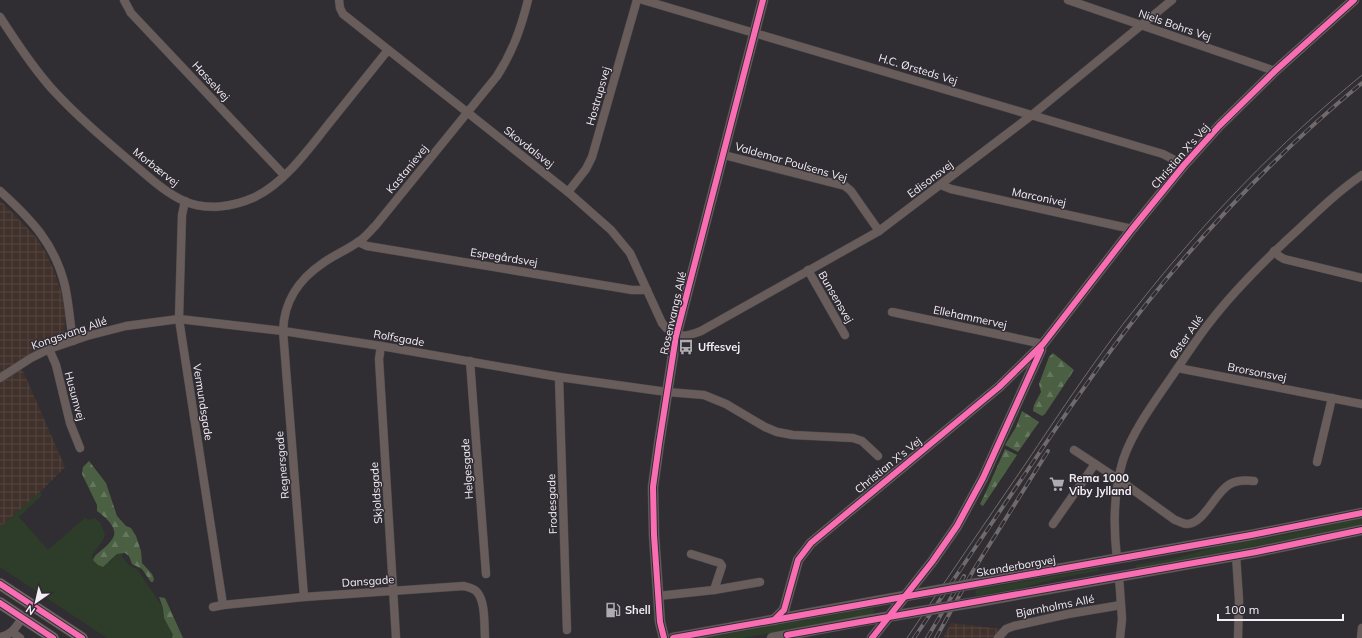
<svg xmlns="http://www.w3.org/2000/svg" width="1362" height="638" font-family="Mulish,sans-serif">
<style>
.industrial{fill:url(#industrial-grid)}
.grass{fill:#2e3d29}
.forest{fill:url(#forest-firs)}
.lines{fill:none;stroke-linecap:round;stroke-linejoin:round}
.minor-casing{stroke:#4b4a4c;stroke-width:9}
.tertiary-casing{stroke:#4b4a4c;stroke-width:11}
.secondary-casing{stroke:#4b4a4c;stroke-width:12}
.minor{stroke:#695d5c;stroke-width:8}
.tertiary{stroke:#695d5c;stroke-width:10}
.secondary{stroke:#766766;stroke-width:11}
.tram{stroke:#716a6c;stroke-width:1}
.rail-casing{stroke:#716a6c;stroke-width:4}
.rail{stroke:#312c34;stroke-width:2.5;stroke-dasharray:8;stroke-linecap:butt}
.tertiary-bridge-casing{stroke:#4b4a4c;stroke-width:11;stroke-linecap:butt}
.tertiary-bridge{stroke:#695d5c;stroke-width:10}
.cycleway-casing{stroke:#312c34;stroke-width:8}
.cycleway{stroke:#f96db3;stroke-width:6}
.labels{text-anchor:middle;stroke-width:3;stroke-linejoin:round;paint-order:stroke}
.street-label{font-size:11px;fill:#f3f0f5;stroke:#312c34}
.poi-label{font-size:11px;font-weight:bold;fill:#f3f0f5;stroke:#312c34;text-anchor:start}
</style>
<defs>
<pattern id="industrial-grid" width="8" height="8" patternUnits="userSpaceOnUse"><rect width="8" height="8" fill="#41312b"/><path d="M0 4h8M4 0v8" fill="none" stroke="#544540"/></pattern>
<pattern id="forest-firs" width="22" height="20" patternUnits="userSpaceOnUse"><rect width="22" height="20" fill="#4b6042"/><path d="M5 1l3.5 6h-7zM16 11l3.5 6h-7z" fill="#65775e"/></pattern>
</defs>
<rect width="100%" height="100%" fill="#302e32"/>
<g class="industrial">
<path d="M0,200L35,236L46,253L55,273L65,303V339L19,362L65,467L40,492L0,527Z"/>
<path d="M951,623L1000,629L997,638H943Z"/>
</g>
<g class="grass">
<path d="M40,492L42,495L41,496L19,517L48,550L85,518L89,520L94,518L100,522L105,534L103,540L92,555L93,560L110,562L117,554H121C125,562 128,566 137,569L163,608L164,618L173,636L172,638H107L0,567V527Z"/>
<path d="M1362,518V525L1332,532L1136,568V565L1176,558L1216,547L1290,534Z"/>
<path d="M1098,568L1099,571L1058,578L1022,588L976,596L975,590Z"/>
<path d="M871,608L874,609L875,611L872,615L743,638H704Z"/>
</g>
<g class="forest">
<path d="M1053,353L1074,370L1045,414L1042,416L1033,411L1034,405L1041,392L1039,384L1049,357Z"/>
<path d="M1022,411L1039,422L1018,452L1005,445L1016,427Z"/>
<path d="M1005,449L1017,455L983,506L980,504L985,494Z"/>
<path d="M89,461L106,483L117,516L126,526L131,528L136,536L141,551L142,563L152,574L154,579L153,582H151L142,569L132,564L129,556L125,553L117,554L103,567L98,565L93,560L95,556C100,551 109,545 113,538C119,528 104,516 97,511V505L82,474L83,467Z"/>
<path d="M159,597L165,598L183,638H170H172L173,635L164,618L163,608Z"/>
</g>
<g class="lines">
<g class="minor-casing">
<g id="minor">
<path d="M124,0L131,13L284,175"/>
<path d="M339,0L340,8L343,14L568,192L611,230L630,253L662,323C674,339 684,338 701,331L879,231L1032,115L1172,0"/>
<path d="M643,0L1163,154L1184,165"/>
<path d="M1068,0L1275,71"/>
<path d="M0,17C16,42 33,68 53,90C77,116 104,139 131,162C148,176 164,192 184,201C206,211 233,207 255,197C286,182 310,147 331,121C350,97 369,74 388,50"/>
<path d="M724,155L845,186L851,191L879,231"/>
<path d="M941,185L951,189L1132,229"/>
<path d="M0,191C31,219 55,244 65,286C69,304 70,323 73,341"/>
<path d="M568,192L586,169L592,157L637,0"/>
<path d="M185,201L182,215L179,319L223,605"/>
<path d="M358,242L367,246L632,290H647"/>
<path d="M1274,251L1279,256L1284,259L1362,278"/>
<path d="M808,270L845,335"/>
<path d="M892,312L1043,344"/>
<path d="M381,346L379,359L396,638"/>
<path d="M49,349L56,365L70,423L80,448"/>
<path d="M470,361L486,574"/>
<path d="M1178,368L1362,404"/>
<path d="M559,377L567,630"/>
<path d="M0,378L31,358L49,349L87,336L126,326L179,319L283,331L381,346L559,377L667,392L704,395L726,404L765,427L777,432L793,435L853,438L862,441L878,456"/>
<path d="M1074,450L1118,479L1175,520C1179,521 1183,524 1187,524C1205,523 1214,493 1230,484C1237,480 1246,480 1254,481"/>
<path d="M1317,462L1332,398"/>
<path d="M1053,524L1095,464"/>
<path d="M691,554L720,563L722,566L714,590"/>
<path d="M1236,555L1239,600L1238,638"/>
<path d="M1117,559C1113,525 1113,493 1123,460C1132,433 1152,405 1168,382C1182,362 1195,341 1210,322C1237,287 1269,256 1302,226C1321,208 1340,190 1362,175"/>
<path d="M1119,576L1122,619L1120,638"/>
<path d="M658,596L714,590L760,582"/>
<path d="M304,597L283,331C284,301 298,280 323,263C334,255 347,250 358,242C365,238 370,231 376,225L497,76C513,51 521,28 528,0"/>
<path d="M213,607L223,605L304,597L464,586C468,587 473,588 476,591C486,600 484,626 485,638"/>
<path d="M12,632L20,638"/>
<path d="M0,637C12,635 16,627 23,617"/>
<path d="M998,638L1006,629L1014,626L1068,614L1121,605"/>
<path d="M1361,638L1362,628"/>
</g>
</g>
<g class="tertiary-casing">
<g id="tertiary">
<path d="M989,581L1251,535L1362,513"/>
<path d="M977,602L1256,552L1362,530"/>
<path d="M774,620L784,610L798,560L811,543L999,387L1043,344L1132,229L1184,165L1219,126L1275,71L1354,0"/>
<path d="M664,638L660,622L654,535L653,487L659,444L676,336L763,0"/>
<path d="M673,638L877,601"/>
<path d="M772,638L862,621"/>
<path d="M872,638L932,562L957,526L983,478L1041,350"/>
</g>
</g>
<g class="secondary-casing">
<g id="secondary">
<path d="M0,584L82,638"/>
<path d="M0,603L53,638"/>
</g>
</g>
<use href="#minor" class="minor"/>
<use href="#tertiary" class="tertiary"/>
<use href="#secondary" class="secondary"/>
<path class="tram" d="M907,638C946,580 985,523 1024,466C1061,411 1097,356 1138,305C1204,221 1279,143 1362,75"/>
<g class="rail-casing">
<g id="rail">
<path d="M914,638C950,584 987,531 1023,477C1068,410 1113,344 1164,282C1224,210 1290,142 1362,83"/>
<path d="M927,638L964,576"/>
<path d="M936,638L973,571L1048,451"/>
</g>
</g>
<use href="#rail" class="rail"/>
<g class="tertiary-bridge-casing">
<g id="tertiary-bridge">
<path d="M877,601L989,581"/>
<path d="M862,621L977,602"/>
</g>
</g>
<use href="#tertiary-bridge" class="tertiary-bridge"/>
<g class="cycleway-casing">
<g id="cycleway">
<path d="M0,584L82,638"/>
<path d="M0,603L53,638"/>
<path d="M774,620L784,610L798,560L811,543L999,387L1043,344L1132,229L1184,165L1219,126L1275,71L1354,0"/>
<path d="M787,635L1256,552L1362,530"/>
<path d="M664,638L660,622L654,535L653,487L659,444L676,336L763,0"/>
<path d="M673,638L1251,535L1362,513"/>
<path d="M872,638L932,562L957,526L983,478L1041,350"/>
</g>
</g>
<use href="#cycleway" class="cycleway"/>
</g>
<defs>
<g id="bus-bare" transform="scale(1.2)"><path d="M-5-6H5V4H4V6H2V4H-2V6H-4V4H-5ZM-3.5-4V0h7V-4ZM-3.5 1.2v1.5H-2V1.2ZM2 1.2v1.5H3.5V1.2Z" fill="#afacb1" stroke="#312c34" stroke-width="2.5" paint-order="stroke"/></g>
<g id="supermarket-bare" transform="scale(1.2)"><path d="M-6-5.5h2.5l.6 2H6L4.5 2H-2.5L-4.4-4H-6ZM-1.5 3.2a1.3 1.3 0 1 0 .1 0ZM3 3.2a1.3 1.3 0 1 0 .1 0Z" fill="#afacb1" stroke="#312c34" stroke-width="2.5" paint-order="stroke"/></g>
<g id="fuel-bare" transform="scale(1.2)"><path d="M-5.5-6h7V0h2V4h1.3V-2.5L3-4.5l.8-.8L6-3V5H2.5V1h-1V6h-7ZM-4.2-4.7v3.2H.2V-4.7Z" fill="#afacb1" stroke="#312c34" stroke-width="2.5" paint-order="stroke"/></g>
</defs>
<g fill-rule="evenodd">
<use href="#bus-bare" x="686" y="347"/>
<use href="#supermarket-bare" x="1057" y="484"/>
<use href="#fuel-bare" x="613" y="610"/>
</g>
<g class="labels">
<g class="street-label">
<text transform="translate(1175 25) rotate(19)" y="4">Niels Bohrs Vej</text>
<text transform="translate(918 69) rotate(17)" y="4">H.C. Ørsteds Vej</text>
<text transform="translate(211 81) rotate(47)" y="4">Hasselvej</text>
<text transform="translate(598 96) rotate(-74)" y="4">Hostrupsvej</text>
<text transform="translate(529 147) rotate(38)" y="4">Skovdalsvej</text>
<text transform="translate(1180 156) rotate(-49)" y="4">Christian X's Vej</text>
<text transform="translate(791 162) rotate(16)" y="4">Valdemar Poulsens Vej</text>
<text transform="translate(156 167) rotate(38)" y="4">Morbærvej</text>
<text transform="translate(407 169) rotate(-51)" y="4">Kastanievej</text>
<text transform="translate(930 179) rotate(-37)" y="4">Edisonsvej</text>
<text transform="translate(1039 197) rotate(12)" y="4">Marconivej</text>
<text transform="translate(504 257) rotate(9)" y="4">Espegårdsvej</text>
<text transform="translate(836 297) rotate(60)" y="4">Bunsensvej</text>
<text transform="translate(673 313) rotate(-77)" y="4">Rosenvangs Allé</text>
<text transform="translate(970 317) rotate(12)" y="4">Ellehammervej</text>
<text transform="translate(69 333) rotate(-19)" y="4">Kongsvang Allé</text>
<text transform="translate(1186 337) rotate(-55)" y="4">Øster Allé</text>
<text transform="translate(399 338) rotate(10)" y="4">Rolfsgade</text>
<text transform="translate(1257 372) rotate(11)" y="4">Brorsonsvej</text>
<text transform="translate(75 396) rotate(75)" y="4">Husumvej</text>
<text transform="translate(203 402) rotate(81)" y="4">Vermundsgade</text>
<text transform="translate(282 465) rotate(-95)" y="4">Regnersgade</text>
<text transform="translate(888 465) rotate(-39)" y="4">Christian X's Vej</text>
<text transform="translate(467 469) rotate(-94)" y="4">Helgesgade</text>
<text transform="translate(376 493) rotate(-94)" y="4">Skjoldsgade</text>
<text transform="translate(552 504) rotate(-92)" y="4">Frodesgade</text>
<text transform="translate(1016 566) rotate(-10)" y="4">Skanderborgvej</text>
<text transform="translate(368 581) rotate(-4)" y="4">Dansgade</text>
<text transform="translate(1055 606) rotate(-11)" y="4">Bjørnholms Allé</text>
</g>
<g class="poi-label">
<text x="698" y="351">Uffesvej</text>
<text x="1069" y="482">Rema 1000<tspan x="1069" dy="13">Viby Jylland</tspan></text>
<text x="625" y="614">Shell</text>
</g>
</g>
<g transform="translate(36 602) rotate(214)" stroke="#312c34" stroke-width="3" paint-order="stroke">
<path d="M0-3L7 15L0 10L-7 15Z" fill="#f3f0f5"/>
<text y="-6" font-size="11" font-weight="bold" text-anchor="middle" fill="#f3f0f5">N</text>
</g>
<path d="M1218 614v6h125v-6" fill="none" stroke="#f3f0f5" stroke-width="2"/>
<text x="1224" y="614" font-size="12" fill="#f3f0f5" stroke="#312c34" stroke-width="3" paint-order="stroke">100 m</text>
</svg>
